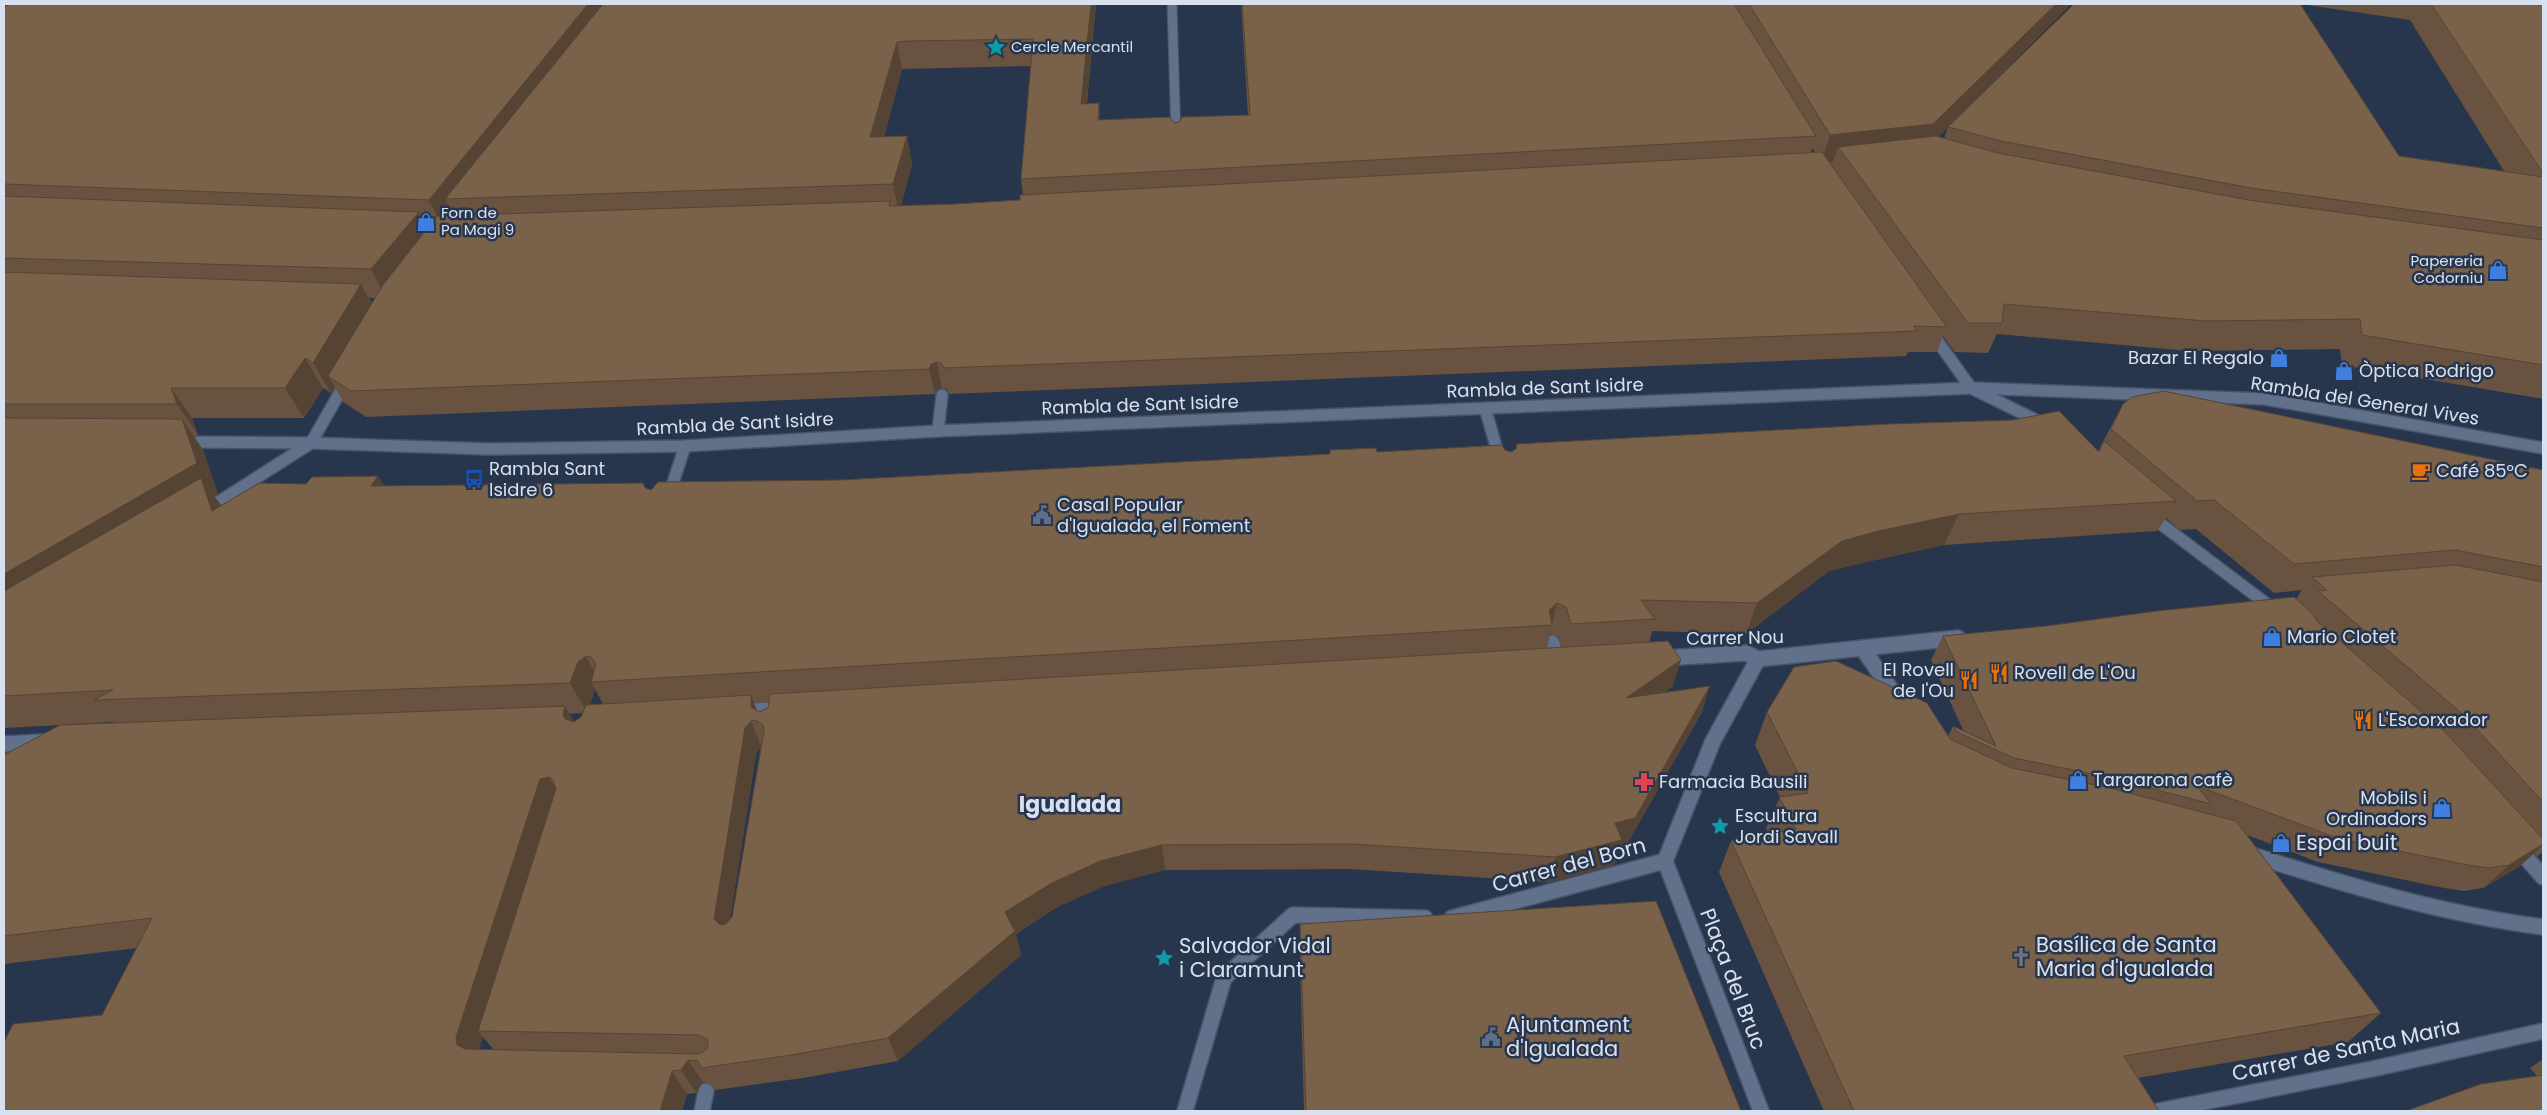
<svg xmlns="http://www.w3.org/2000/svg" width="2547" height="1115" font-family="Poppins,sans-serif">
<style>
.lines{fill:none;stroke-linecap:round;stroke-linejoin:round}
.minor-far2-casing{stroke:#475468;stroke-width:11}
.minor-far1-casing{stroke:#475468;stroke-width:14}
.minor-casing{stroke:#475468;stroke-width:18}
.minor-far2{stroke:#61718c;stroke-width:9}
.minor-far1{stroke:#61718c;stroke-width:11}
.minor{stroke:#61718c;stroke-width:15}
.wall{fill:#695340;fill-rule:evenodd}
.shaded-wall{fill:#554434}
.building{fill:#7a614a;stroke:#554434;fill-rule:evenodd}
.labels{text-anchor:middle;stroke-width:5;stroke-linejoin:round;paint-order:stroke}
.far-poi-label{font-size:15px;fill:#d8e1f0;stroke:#27364d;text-anchor:start}
.poi-label{font-size:18px;fill:#d8e1f0;stroke:#27364d;text-anchor:start}
.street-label{font-size:18px;fill:#d8e1f0;stroke:#27364d}
.near-poi-label{font-size:21px;fill:#d8e1f0;stroke:#27364d;text-anchor:start}
.near-street-label{font-size:21px;fill:#d8e1f0;stroke:#27364d}
.district-label{font-size:22px;font-weight:bold;fill:#d8e1f0;stroke:#27364d}
</style>
<rect width="100%" height="100%" fill="#27364d"/>
<g class="lines">
<g class="minor-far2-casing">
<path id="minor-far2" d="M1172,4L1176,139"/>
</g>
<g class="minor-far1-casing">
<g id="minor-far1">
<path d="M1931,332L1971,388L2044,424"/>
<path d="M1485,408L1500,460"/>
<path d="M938,431L942,395"/>
<path d="M181,442L311,443L488,449L685,446L938,431L1971,388L2265,399L2543,448"/>
<path d="M668,498L685,446"/>
<path d="M206,510L311,443L347,380"/>
<path d="M2149,515L2276,611"/>
</g>
</g>
<g class="minor-casing">
<g id="minor">
<path d="M1552,643L1557,665"/>
<path d="M1863,649L1897,698"/>
<path d="M1664,658L1746,653L1758,659L1958,638"/>
<path d="M741,712L780,709"/>
<path d="M4,744L41,742"/>
<path d="M2517,847L2543,877"/>
<path d="M2249,854C2346,885 2442,914 2543,927"/>
<path d="M1665,861L1761,1111"/>
<path d="M1452,918L1665,861L1713,741L1758,659"/>
<path d="M702,1111L706,1091"/>
<path d="M1185,1111L1224,978L1293,915L1425,918"/>
<path d="M2158,1111L2372,1069L2543,1031"/>
</g>
</g>
<use href="#minor-far2" class="minor-far2"/>
<use href="#minor-far1" class="minor-far1"/>
<use href="#minor" class="minor"/>
</g>
<g class="wall">
<path d="M4,4H1096L1087,103H1099L1100,120L1175,123L1248,115L1241,4H2071L1952,123L2074,4H2543V399L2342,365L2340,349L2189,351L1997,334L1988,353L1955,352L1943,336L1937,352H1908L1906,356L949,394L947,389L942,388L936,390L935,394L366,417L343,402L335,387L331,393L323,388L304,418H192L198,435H193L203,450L218,494L214,496L221,505L384,486L645,488L651,490L1377,452L1505,450L1511,452L2098,451L2123,404L2543,470V852L2537,856L2534,853L2520,866L2483,888L2464,891L2444,888L2318,862L2247,835L2381,1013L2348,1042L2138,1078L2159,1111H1824L1719,872L1731,841L1769,834L1766,828L1780,797L1755,745L1767,712L1948,736L1953,726L1964,732L1931,660L1943,636L2046,626L2296,599L2302,590L2274,593L2196,529L2180,530L2166,518L2157,531L1944,545L1866,562L1829,571L1746,634L1652,631L1649,643L1673,686L1664,693L1702,712L1627,844L1620,845L1614,865L1548,882L1351,869L1165,870L1104,886L1057,907L1016,934L1021,955L898,1061L803,1078L715,1090L711,1084L703,1082L696,1093L687,1094L682,1111H4L102,1015L137,948L4,964V755L60,725L4,728ZM2300,4L2410,20L2504,171L2399,156ZM1031,66L1021,179L1023,195L1020,200L955,204L901,206L912,164L907,136H884L902,69ZM1948,127L1944,139L1938,137ZM1812,148L1815,152L1811,153ZM369,298H375L372,303ZM1550,634L1559,637L1562,648L1547,649ZM596,691L603,704L590,705L594,692ZM769,702L768,708L759,712L757,711L754,703ZM583,713L581,717L574,722L569,714ZM113,722L114,723L60,725ZM761,747L732,917L730,919L756,754ZM483,1037L494,1050H479Z"/>
<path d="M1300,924L1741,1111H1304L1300,962Z"/>
<path d="M2543,1059V1111L2537,1076L2530,1068Z"/>
</g>
<g class="shaded-wall">
<path d="M4,4H49L4,29Z"/>
<path d="M588,4H618L445,199L453,216L443,229L429,200Z"/>
<path d="M1091,4H1096L1084,131L1081,104Z"/>
<path d="M2056,4H2071L1923,152L1838,147L1833,162L1821,163L1830,135Z"/>
<path d="M897,42L902,69L877,165L870,137Z"/>
<path d="M1099,103L1101,130L1098,120Z"/>
<path d="M907,136L912,164L899,213L893,184Z"/>
<path d="M419,212L433,241L386,298L371,269Z"/>
<path d="M361,284L377,313L328,376L335,387L331,393L313,363Z"/>
<path d="M305,358L323,388L304,418L285,388Z"/>
<path d="M937,362L942,388L936,390L935,394L929,369L931,364Z"/>
<path d="M171,388L192,418L198,435L177,404Z"/>
<path d="M182,419L203,450L218,494L214,496L223,508L4,620V574Z"/>
<path d="M378,476L397,507L371,486Z"/>
<path d="M1959,514L1944,545L1866,562L1829,571L1746,634L1757,603L1842,541L1879,531Z"/>
<path d="M1557,603L1550,634V635L1552,625L1549,610Z"/>
<path d="M586,656L599,681L591,682L596,691L594,692L587,713L570,683L578,662Z"/>
<path d="M1681,660L1673,686L1619,724L1626,698Z"/>
<path d="M1710,686L1702,712L1627,844L1620,845L1614,865L1548,882L1555,857L1615,823Z"/>
<path d="M751,695L761,721L751,707Z"/>
<path d="M565,706L580,732L565,719L563,714Z"/>
<path d="M751,721L761,746L756,754L726,944L714,919L745,728Z"/>
<path d="M549,777L564,803L478,1031L483,1037L476,1060L457,1045L456,1037L540,779Z"/>
<path d="M2543,844V845L2520,866L2483,888L2509,865Z"/>
<path d="M1162,845L1165,870L1104,886L1057,907L1016,934L1021,955L898,1061L888,1038L1005,912L1052,883L1100,861Z"/>
<path d="M688,1060L703,1082L696,1093L681,1070Z"/>
<path d="M672,1071L687,1094L682,1111H660Z"/>
</g>
<g class="building">
<path d="M10,4H588L429,200L4,184V7Z"/>
<path d="M603,4H1091L1081,104L1099,103L1098,120L1169,117L1175,123L1179,122L1182,117L1250,115L1242,4H1734L1816,136L1021,179L1033,39L910,41L897,42L870,137L907,136L893,184L445,199Z"/>
<path d="M1749,4H2056L1933,124L1830,135Z"/>
<path d="M2074,4H2300L2399,156L2543,177V228L2251,188L2001,141L1948,127Z"/>
<path d="M2431,4H2543V173Z"/>
<path d="M1936,136L1998,153L2249,200L2543,240V365L2362,335L2360,319L2206,321L2004,304L2002,323H1968L1838,147Z"/>
<path d="M1822,152L1947,327L1914,326L1916,331L944,368L941,363L937,362L931,364L929,369L351,391L328,376L383,285L437,216L890,201L889,206L955,204L1020,200V195Z"/>
<path d="M4,196L419,212L371,269L4,258Z"/>
<path d="M4,272L361,284L313,363L305,358L285,388H171L177,404H4Z"/>
<path d="M2164,391L2543,470V567L2455,550L2294,564L2214,500L2197,501L2111,429L2123,404L2132,397Z"/>
<path d="M2059,411L2099,452L2104,441L2176,501L1959,514L1879,531L1842,541L1757,603L1641,600L1655,619L1571,624L1566,607L1557,603L1549,610L1552,625L591,682L596,664L591,657L586,656L578,662L570,683L94,700L113,690L4,696V591L201,478L212,511L259,483L306,484L312,477L378,476L371,486L643,483L645,488L651,490L658,482L840,480L1330,454V450L1376,448L1377,452L1502,445L1505,450L1511,452L1516,449L1517,444L1889,424L2013,420Z"/>
<path d="M4,418L182,419L197,463L4,574Z"/>
<path d="M2456,565L2543,582V802L2465,716L2318,591L2327,590L2312,577Z"/>
<path d="M2294,597L2313,614L2316,620L2447,734L2543,839V844L2509,865L2489,868L2468,865L2340,839L2197,786L2211,804L2108,777L2014,758L1957,732L1953,726L1996,746L1943,636L2046,626L2157,611Z"/>
<path d="M1668,641L1681,660L1626,698L1710,686L1635,818L1615,823L1622,840L1555,857L1353,844L1162,845L1100,861L1052,883L1005,912L1015,931L888,1038L791,1055L701,1068L698,1061L688,1060L681,1070L672,1071L660,1111H4V1042L13,1024L102,1015L152,918L4,936V755L60,725L565,706L563,714L565,719L574,722L581,717L586,705L751,695V707L759,712L768,708L770,694ZM756,720L763,725L764,731L732,917L726,924L720,925L714,919L745,728L751,721ZM549,777L553,780L556,789L478,1031L699,1035L708,1040L707,1049L699,1054L465,1049L457,1045L456,1037L540,779Z"/>
<path d="M1836,661L1927,703L1950,739L2012,768L2110,788L2236,821L2381,1013L2124,1056L2159,1111H1854L1731,841L1796,829L1779,797L1808,793L1767,712L1794,667Z"/>
<path d="M1656,901L1741,1111H1306L1300,924Z"/>
<path d="M2543,1075V1111H2406L2481,1084Z"/>
</g>
<defs>
<g id="sight-bare" transform="scale(1.5)"><path d="M0-6L1.8-2.2L6-1.7L2.9 1.2L3.7 5.4L0 3.3L-3.7 5.4L-2.9 1.2L-6-1.7L-1.8-2.2Z" fill="#0f9aa8" stroke="#27364d" stroke-width="2.5" paint-order="stroke"/></g>
<g id="shop-bare" transform="scale(1.5)"><path d="M-5-2.5h2.3a2.7 3.5 0 0 1 5.4 0H5L5.5 6h-11ZM-1.5-2.5h3a1.5 2.3 0 0 0-3 0Z" fill="#3f7fe0" stroke="#27364d" stroke-width="2.5" paint-order="stroke"/></g>
<g id="cafe-bare" transform="scale(1.5)"><path d="M-5.5-4.5H6V0H3Q3 3.5 0 3.5H-2.5Q-5.5 3.5-5.5 0ZM3-3.2v2h1.7v-2ZM-6 4.5H4V6H-6Z" fill="#e8710a" stroke="#27364d" stroke-width="2.5" paint-order="stroke"/></g>
<g id="bus-bare" transform="scale(1.5)"><path d="M-5-6H5V4H4V6H2V4H-2V6H-4V4H-5ZM-3.5-4V0h7V-4ZM-3.5 1.2v1.5H-2V1.2ZM2 1.2v1.5H3.5V1.2Z" fill="#1a4fb4" stroke="#27364d" stroke-width="2.5" paint-order="stroke"/></g>
<g id="civic-bare" transform="scale(1.5)"><path d="M-.6-6.5H3V-4.5H.6V-3L4-1V1h2V6H-6V1h2V-1L-.6-3ZM-1.2 2.5V6h2.4V2.5Z" fill="#5c6f8a" stroke="#27364d" stroke-width="2.5" paint-order="stroke"/></g>
<g id="restaurant-bare" transform="scale(1.5)"><path d="M-5-6h1v4h1v-4h1v4h1v-4h1v5L-1.5 .5V6h-2V.5L-5-1ZM5-6V6H3V1.5H1.5Q1.5-4 5-6Z" fill="#e8710a" stroke="#27364d" stroke-width="2.5" paint-order="stroke"/></g>
<g id="pharmacy-bare" transform="scale(1.5)"><path d="M-2-6h4v4h4v4h-4v4h-4v-4h-4v-4h4Z" fill="#e0444e" stroke="#27364d" stroke-width="2.5" paint-order="stroke"/></g>
<g id="church-bare" transform="scale(1.5)"><path d="M-1.2-6h2.4v3.5h3.3v2.4h-3.3V6h-2.4V-.1h-3.3v-2.4h3.3Z" fill="#6b7280" stroke="#27364d" stroke-width="2.5" paint-order="stroke"/></g>
</defs>
<g fill-rule="evenodd">
<use href="#sight-bare" x="996" y="47"/>
<use href="#shop-bare" x="426" y="222"/>
<use href="#shop-bare" x="2498" y="270"/>
<use href="#shop-bare" x="2279" y="358"/>
<use href="#shop-bare" x="2344" y="371"/>
<use href="#cafe-bare" x="2421" y="471"/>
<use href="#bus-bare" x="474" y="479"/>
<use href="#civic-bare" x="1042" y="515"/>
<use href="#shop-bare" x="2272" y="637"/>
<use href="#restaurant-bare" x="1999" y="673"/>
<use href="#restaurant-bare" x="1969" y="680"/>
<use href="#restaurant-bare" x="2363" y="720"/>
<use href="#shop-bare" x="2078" y="780"/>
<use href="#pharmacy-bare" x="1644" y="782"/>
<use href="#shop-bare" x="2442" y="808"/>
<use href="#sight-bare" x="1720" y="826"/>
<use href="#shop-bare" x="2281" y="843"/>
<use href="#church-bare" x="2021" y="957"/>
<use href="#sight-bare" x="1164" y="958"/>
<use href="#civic-bare" x="1491" y="1037"/>
</g>
<g class="labels">
<g class="far-poi-label">
<text x="1011" y="52">Cercle Mercantil</text>
<text x="441" y="218">Forn de<tspan x="441" dy="17">Pa Magi 9</tspan></text>
<text x="2483" y="266" text-anchor="end">Papereria<tspan x="2483" dy="17">Codorniu</tspan></text>
</g>
<g class="poi-label">
<text x="2264" y="364" text-anchor="end">Bazar El Regalo</text>
<text x="2359" y="377">Òptica Rodrigo</text>
<text x="489" y="475">Rambla Sant<tspan x="489" dy="21">Isidre 6</tspan></text>
<text x="2436" y="477">Café 85°C</text>
<text x="1057" y="511">Casal Popular<tspan x="1057" dy="21">d'Igualada, el Foment</tspan></text>
<text x="2287" y="643">Mario Clotet</text>
<text x="1954" y="676" text-anchor="end">El Rovell<tspan x="1954" dy="21">de I'Ou</tspan></text>
<text x="2014" y="679">Rovell de L'Ou</text>
<text x="2378" y="726">L'Escorxador</text>
<text x="2093" y="786">Targarona cafè</text>
<text x="1659" y="788">Farmacia Bausili</text>
<text x="2427" y="804" text-anchor="end">Mobils i<tspan x="2427" dy="21">Ordinadors</tspan></text>
<text x="1735" y="822">Escultura<tspan x="1735" dy="21">Jordi Savall</tspan></text>
</g>
<g class="street-label">
<text transform="translate(1545 388) rotate(-2)" y="6">Rambla de Sant Isidre</text>
<text transform="translate(2365 401) rotate(9)" y="6">Rambla del General Vives</text>
<text transform="translate(1140 405) rotate(-2)" y="6">Rambla de Sant Isidre</text>
<text transform="translate(735 424) rotate(-3)" y="6">Rambla de Sant Isidre</text>
<text transform="translate(1735 638) rotate(-1)" y="6">Carrer Nou</text>
</g>
<g class="near-poi-label">
<text x="2296" y="850">Espai buit</text>
<text x="2036" y="952">Basílica de Santa<tspan x="2036" dy="24">Maria d'Igualada</tspan></text>
<text x="1179" y="953">Salvador Vidal<tspan x="1179" dy="24">i Claramunt</tspan></text>
<text x="1506" y="1032">Ajuntament<tspan x="1506" dy="24">d'Igualada</tspan></text>
</g>
<g class="near-street-label">
<text transform="translate(1569 865) rotate(-15)" y="7">Carrer del Born</text>
<text transform="translate(1733 979) rotate(69)" y="7">Plaça del Bruc</text>
<text transform="translate(2346 1050) rotate(-12)" y="7">Carrer de Santa Maria</text>
</g>
<g class="district-label">
<text x="1070" y="812">Igualada</text>
</g>
</g>
<rect width="2547" height="1115" fill="none" stroke="#d8e1f0" stroke-width="10"/>
</svg>
